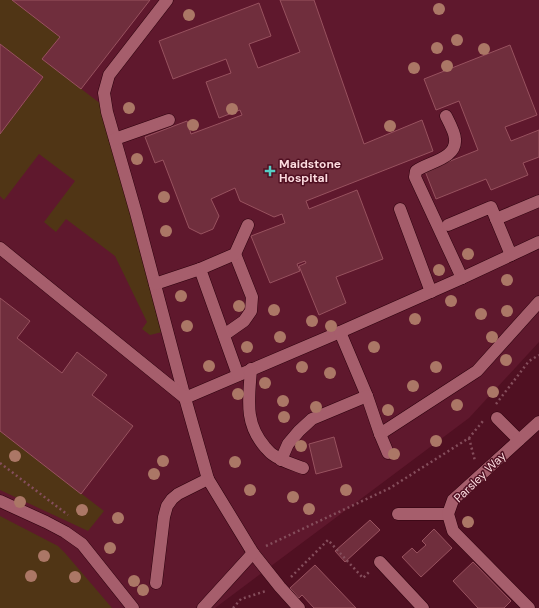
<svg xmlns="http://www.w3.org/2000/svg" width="539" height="608" font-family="'DM Sans',sans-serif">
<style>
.built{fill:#5f182d}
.green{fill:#503515}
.building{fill:#702e3d;stroke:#98525f}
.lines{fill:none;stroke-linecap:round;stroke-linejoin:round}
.minor-casing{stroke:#2d010d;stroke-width:13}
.path{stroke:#854e5c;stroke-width:2.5;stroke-dasharray:2 3;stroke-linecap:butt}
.minor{stroke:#a65e6c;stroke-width:12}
.tree{fill:#ab7766}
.poi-dot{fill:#55cec5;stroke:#501022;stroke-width:1.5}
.labels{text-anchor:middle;stroke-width:3;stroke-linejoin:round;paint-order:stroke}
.poi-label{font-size:12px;font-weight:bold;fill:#fbdade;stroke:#501022;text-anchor:start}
.street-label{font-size:12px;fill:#fbdade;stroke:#501022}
</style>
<rect width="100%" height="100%" fill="#501022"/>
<path class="built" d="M0,0H539V342L469,418L215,608H0Z"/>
<g class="green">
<path d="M0,0H12L60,37L42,59L101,104L162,332L150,335L142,329L147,322L115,256L66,219L56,232L44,222L75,181L39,154L4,200L0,196V134L43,78L0,44Z"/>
<path d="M0,431L104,511L88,531L0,490Z"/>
<path d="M0,516L58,546L65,553L112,608H0Z"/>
</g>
<g class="building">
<path d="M12,0H150L81,89L42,59L60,37Z"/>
<path d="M280,0H314L364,144L422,120L433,151L306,201L309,209L357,190L383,259L336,277L346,303L319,315L299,266L306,263L305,261L297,264L300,271L270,283L251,236L285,223L282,214L274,217L240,201L235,188L211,199L219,216L213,229L201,234L189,228L163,160L155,163L145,137L187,121L191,134L242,115L240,110L219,118L206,82L231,73L226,59L173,79L159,41L259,3L271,36L249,44L258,68L300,52Z"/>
<path d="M0,44L43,77L0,134Z"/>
<path d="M510,45L537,115L505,127L511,141L539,130V157L523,163L528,175L491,190L486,179L436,199L425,171L478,150L459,101L436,110L424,79Z"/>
<path d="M0,298L30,321L17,338L62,373L77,352L107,375L92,395L133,426L81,494L0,431Z"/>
<path d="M334,437L342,467L316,474L309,444Z"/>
<path d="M370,520L380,530L345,562L335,551Z"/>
<path d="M434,529L452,548L421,577L402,557L412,548L417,553L426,545L422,541Z"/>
<path d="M473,562L511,601L504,608H478L453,581Z"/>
<path d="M315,565L356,608H314L302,595L299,598L290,588Z"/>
</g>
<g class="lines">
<g class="minor-casing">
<g id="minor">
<path d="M167,0L109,75L104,93L107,112L136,213L185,398L208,479L253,553L280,587L299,608"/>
<path d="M446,116C449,122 455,133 455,139C457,159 428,162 416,171L415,177L462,278"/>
<path d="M115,139L169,120"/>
<path d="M400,209L431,292"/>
<path d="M496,219L539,201"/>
<path d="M448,225L491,207L511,255"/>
<path d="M0,248L185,398L340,332L462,278L539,242"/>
<path d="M155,284L200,269"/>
<path d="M340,332L367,396L380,434L477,371L539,302"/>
<path d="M224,335L244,321L251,311L252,297L235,254"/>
<path d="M251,369C249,399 244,423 265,447C267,449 269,452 272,454C281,461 292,464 303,468"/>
<path d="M238,375L200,269L235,254L248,225"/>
<path d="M497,418L519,440"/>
<path d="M380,434L388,453"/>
<path d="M281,460L288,444L299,431L312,419L367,396"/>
<path d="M0,501L46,522L65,532L82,544L133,608"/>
<path d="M398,514H448"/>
<path d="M380,562L423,608"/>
<path d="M156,583L164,517L167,506L172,499L178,494L208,479"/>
<path d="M203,608L253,553"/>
<path d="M529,608L453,531L448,514L453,500L539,422"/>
</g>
</g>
<g class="path">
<path d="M496,404L529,361L539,355"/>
<path d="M469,438L475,461"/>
<path d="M0,463L68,515"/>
<path d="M266,546L390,488L469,438L483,421"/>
<path d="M291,577L328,540L363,578L369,572"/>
<path d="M233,608L241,599L266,591"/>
</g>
<use href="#minor" class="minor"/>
</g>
<g class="tree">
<circle cx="439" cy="9" r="6"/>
<circle cx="189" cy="15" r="6"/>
<circle cx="457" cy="40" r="6"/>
<circle cx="437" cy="48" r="6"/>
<circle cx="484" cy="49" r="6"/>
<circle cx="447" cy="66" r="6"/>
<circle cx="414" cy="68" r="6"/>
<circle cx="129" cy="108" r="6"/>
<circle cx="232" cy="109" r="6"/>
<circle cx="193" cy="125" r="6"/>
<circle cx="390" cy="126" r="6"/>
<circle cx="137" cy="159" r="6"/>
<circle cx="164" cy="197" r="6"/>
<circle cx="166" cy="231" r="6"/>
<circle cx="468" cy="254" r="6"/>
<circle cx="439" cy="270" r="6"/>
<circle cx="507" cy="280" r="6"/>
<circle cx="181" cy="296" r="6"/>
<circle cx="451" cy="301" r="6"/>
<circle cx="239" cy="306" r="6"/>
<circle cx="274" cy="310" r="6"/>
<circle cx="507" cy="311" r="6"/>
<circle cx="481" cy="314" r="6"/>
<circle cx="415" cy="319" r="6"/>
<circle cx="312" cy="321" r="6"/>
<circle cx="187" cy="326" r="6"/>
<circle cx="331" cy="326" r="6"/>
<circle cx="280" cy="337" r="6"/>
<circle cx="492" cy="337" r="6"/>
<circle cx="247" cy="347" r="6"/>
<circle cx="374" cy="347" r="6"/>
<circle cx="506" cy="360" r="6"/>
<circle cx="209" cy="366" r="6"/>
<circle cx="302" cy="367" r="6"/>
<circle cx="436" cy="367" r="6"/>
<circle cx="330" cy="373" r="6"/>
<circle cx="265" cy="383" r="6"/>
<circle cx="413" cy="386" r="6"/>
<circle cx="493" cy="392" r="6"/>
<circle cx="238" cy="394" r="6"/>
<circle cx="283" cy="401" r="6"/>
<circle cx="457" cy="405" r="6"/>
<circle cx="316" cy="407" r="6"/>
<circle cx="388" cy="410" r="6"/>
<circle cx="284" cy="417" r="6"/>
<circle cx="436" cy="441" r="6"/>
<circle cx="301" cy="446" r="6"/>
<circle cx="394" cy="454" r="6"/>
<circle cx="15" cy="456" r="6"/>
<circle cx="163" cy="461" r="6"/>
<circle cx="235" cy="462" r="6"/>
<circle cx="154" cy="474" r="6"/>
<circle cx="250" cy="490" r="6"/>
<circle cx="346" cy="490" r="6"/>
<circle cx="293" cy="497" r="6"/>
<circle cx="20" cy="502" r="6"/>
<circle cx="309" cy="509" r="6"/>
<circle cx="82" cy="510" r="6"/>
<circle cx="118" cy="518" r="6"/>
<circle cx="468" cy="522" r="6"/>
<circle cx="110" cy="548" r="6"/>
<circle cx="44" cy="556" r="6"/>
<circle cx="31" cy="576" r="6"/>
<circle cx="75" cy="577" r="6"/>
<circle cx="134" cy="581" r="6"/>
<circle cx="143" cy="590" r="6"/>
</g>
<path class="poi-dot" d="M268 165h4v4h4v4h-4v4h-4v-4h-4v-4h4z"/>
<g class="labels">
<g class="poi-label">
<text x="279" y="168">Maidstone<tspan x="279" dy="14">Hospital</tspan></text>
</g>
<g class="street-label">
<text transform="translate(480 477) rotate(-44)" y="4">Parsley Way</text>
</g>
</g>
</svg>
